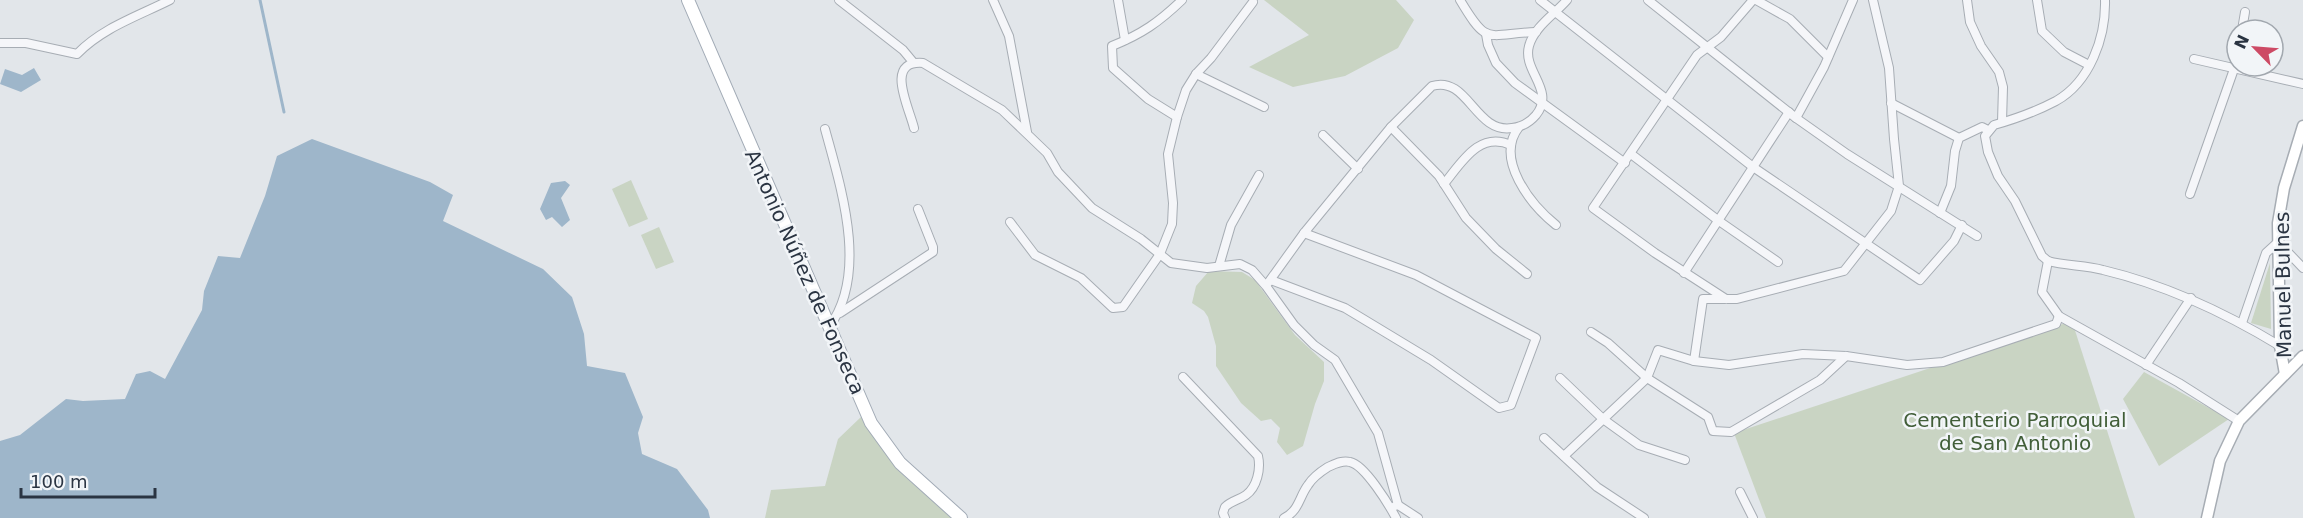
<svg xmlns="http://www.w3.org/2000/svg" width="2303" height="518" font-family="'DejaVu Sans',sans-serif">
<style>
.green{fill:#c9d4c3}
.water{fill:#9eb6ca}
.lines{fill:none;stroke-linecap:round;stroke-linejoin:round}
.stream{stroke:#9eb6ca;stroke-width:3}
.street-casing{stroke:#a7adb4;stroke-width:10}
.secondary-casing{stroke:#a7adb4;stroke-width:13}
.primary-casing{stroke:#a2abb6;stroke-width:14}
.street{stroke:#f5f6f9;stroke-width:8}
.secondary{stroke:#fff;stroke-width:10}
.primary{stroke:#fff;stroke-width:12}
.labels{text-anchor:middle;stroke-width:5;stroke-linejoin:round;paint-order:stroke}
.street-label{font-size:20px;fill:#2a3442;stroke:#f2f5f8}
.park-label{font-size:20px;fill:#415e38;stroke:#f2f5f8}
</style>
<rect width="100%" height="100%" fill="#e2e6ea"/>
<g class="green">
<path d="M1264,0H1396L1414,20L1398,48L1345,76L1293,87L1249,67L1309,35Z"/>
<path d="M631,180L648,219L629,227L612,189Z"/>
<path d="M659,227L674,262L656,269L641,235Z"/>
<path d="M2270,263L2271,329L2251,323Z"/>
<path d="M1209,271L1242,272L1255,280L1295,335L1324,362V381L1315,404L1303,446L1287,455L1277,442L1280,428L1271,419L1261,421L1241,403L1216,366V346L1208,317L1204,311L1192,303L1196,286Z"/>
<path d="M2072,321L2135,518H1766L1734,433Z"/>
<path d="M2144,372L2229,419L2159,466L2123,399Z"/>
<path d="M861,417L903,475L952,518H765L771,490L825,486L838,439Z"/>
</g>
<g class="water">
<path d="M34,68L41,80L21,92L0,84L5,69L22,75Z"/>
<path d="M312,139L430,182L453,195L443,221L543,269L572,297L584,334L587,366L625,373L643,417L638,433L642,454L677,469L708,510L710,518H0V441L20,435L66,399L83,401L125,399L136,374L150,371L165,379L202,310L204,291L218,256L240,258L265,196L277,156Z"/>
<path d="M565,181L570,185L561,198L570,220L562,227L552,217L546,220L540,209L551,183Z"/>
</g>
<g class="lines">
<path class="stream" d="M260,0L284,112"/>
<g class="street-casing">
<g id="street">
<path d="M839,0L903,50L913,62"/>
<path d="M993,0L1009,36L1027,132"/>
<path d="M1118,0L1125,40"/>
<path d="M1460,0C1488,47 1486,34 1536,32"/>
<path d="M1540,0L1753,167L1920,280L1954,241L1962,225"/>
<path d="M1648,0L1796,118L1847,154L1977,236"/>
<path d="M1756,0L1790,19L1828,57"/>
<path d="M1967,0L1970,22L1981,46L1999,72L2003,87L2002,122"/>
<path d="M2037,0L2042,31L2064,52L2089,65"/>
<path d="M2105,0C2106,37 2090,82 2056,101C2037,111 2015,119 1994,125L1985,136L1988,152L1998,176L2015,201L2042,256L2048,261C2066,266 2085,265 2103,270C2166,285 2224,312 2280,346"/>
<path d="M2242,30L2245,12"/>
<path d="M1486,34L1488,45L1496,63L1515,83L1625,163"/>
<path d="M0,43H26L77,54C102,28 138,16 170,0"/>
<path d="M2194,59L2303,84"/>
<path d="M1196,74L1264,107"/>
<path d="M1891,103L1959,138"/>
<path d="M1177,117L1148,99L1113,68L1112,46C1142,34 1159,22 1182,0"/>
<path d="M1796,118L1824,67L1853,0"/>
<path d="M1391,127L1439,176L1466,218L1496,249L1527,274"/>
<path d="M1519,127C1494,159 1531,205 1556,225"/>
<path d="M914,128C909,107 884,60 923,63L1002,110L1047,153L1058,172L1092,208L1141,239L1171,263L1207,268L1240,264L1252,270L1266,286L1294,325L1314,345L1335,360L1378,433L1398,505"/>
<path d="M825,129C841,188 869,273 829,327"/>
<path d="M1323,135L1358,169"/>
<path d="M1631,154L1719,221L1778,262"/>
<path d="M1444,184C1462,162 1479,131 1511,145"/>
<path d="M2190,194L2234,69L2237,55"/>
<path d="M1940,213L1951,186L1955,151L1959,138L1982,127L1988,130"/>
<path d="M1010,222L1035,255L1081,278L1113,308L1123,307L1160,254L1172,224L1173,203L1168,154L1177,117L1186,90L1196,74L1211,58L1253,2"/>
<path d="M2048,261L2042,292L2059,316L2179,383L2239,421"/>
<path d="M1219,266L1231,225L1259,175"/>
<path d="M1684,273L1789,112"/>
<path d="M1271,280L1345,308L1431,360L1499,408L1511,405L1536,338L1416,275L1304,233"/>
<path d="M1268,283L1304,233L1391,127L1432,86C1468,75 1475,134 1512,128C1522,127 1530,122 1536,115C1556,90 1522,71 1529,46C1534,27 1555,14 1567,0"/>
<path d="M1726,299L1655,253L1593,208L1697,55L1721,37L1753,0"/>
<path d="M840,313L933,252V247L918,209"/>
<path d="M2242,323L2266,253L2278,242L2303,268"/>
<path d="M1591,332L1608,343L1647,378L1708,417L1713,431L1731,432L1820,380L1846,356"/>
<path d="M1694,361L1703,299H1737L1844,271L1891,211L1899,186L1894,139L1889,68L1873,0"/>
<path d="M2146,365L2191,298"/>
<path d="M1183,377L1258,456C1261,469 1257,487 1246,495C1239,500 1231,501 1225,507L1223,513L1225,518"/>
<path d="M1560,378L1603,419L1639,445L1685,460"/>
<path d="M1544,438L1597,487L1644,518"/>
<path d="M1564,456L1647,378L1658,350L1694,361L1729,365L1803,354L1846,356L1907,365L1943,362L2056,324L2059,316"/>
<path d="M1740,492L1753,518"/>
<path d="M1395,506L1398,505L1418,518"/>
<path d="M1284,518C1299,511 1299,497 1308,485C1313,477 1320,472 1328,467C1335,464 1342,460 1350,462C1365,465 1389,505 1396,518"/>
</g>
</g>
<g class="secondary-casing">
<g id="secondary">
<path d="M2285,374L2280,346L2278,223L2284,188L2303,126"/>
<path d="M2207,518L2220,461L2239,421L2303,356"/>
</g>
</g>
<g class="primary-casing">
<path id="primary" d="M688,0L871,423L900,463L961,518"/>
</g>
<use href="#street" class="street"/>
<use href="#secondary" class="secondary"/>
<use href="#primary" class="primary"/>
</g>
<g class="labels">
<g class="street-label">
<text transform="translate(805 272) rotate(66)" y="7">Antonio Núñez de Fonseca</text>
<text transform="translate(2283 285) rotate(-91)" y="7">Manuel Bulnes</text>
</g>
<g class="park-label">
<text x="2015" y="427">Cementerio Parroquial<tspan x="2015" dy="23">de San Antonio</tspan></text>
</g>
</g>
<g transform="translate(2255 48) rotate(295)"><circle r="28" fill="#f2f5f8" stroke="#a2a8af" stroke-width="1.5"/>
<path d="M0-4.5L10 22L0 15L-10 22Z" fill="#cd4a65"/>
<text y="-9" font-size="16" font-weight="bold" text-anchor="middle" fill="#2a3442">N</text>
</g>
<path d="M21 488v9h134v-9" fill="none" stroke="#2a3442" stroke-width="3"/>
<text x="30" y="488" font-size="18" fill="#2a3442" stroke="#f2f5f8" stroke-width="4.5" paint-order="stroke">100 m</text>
</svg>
